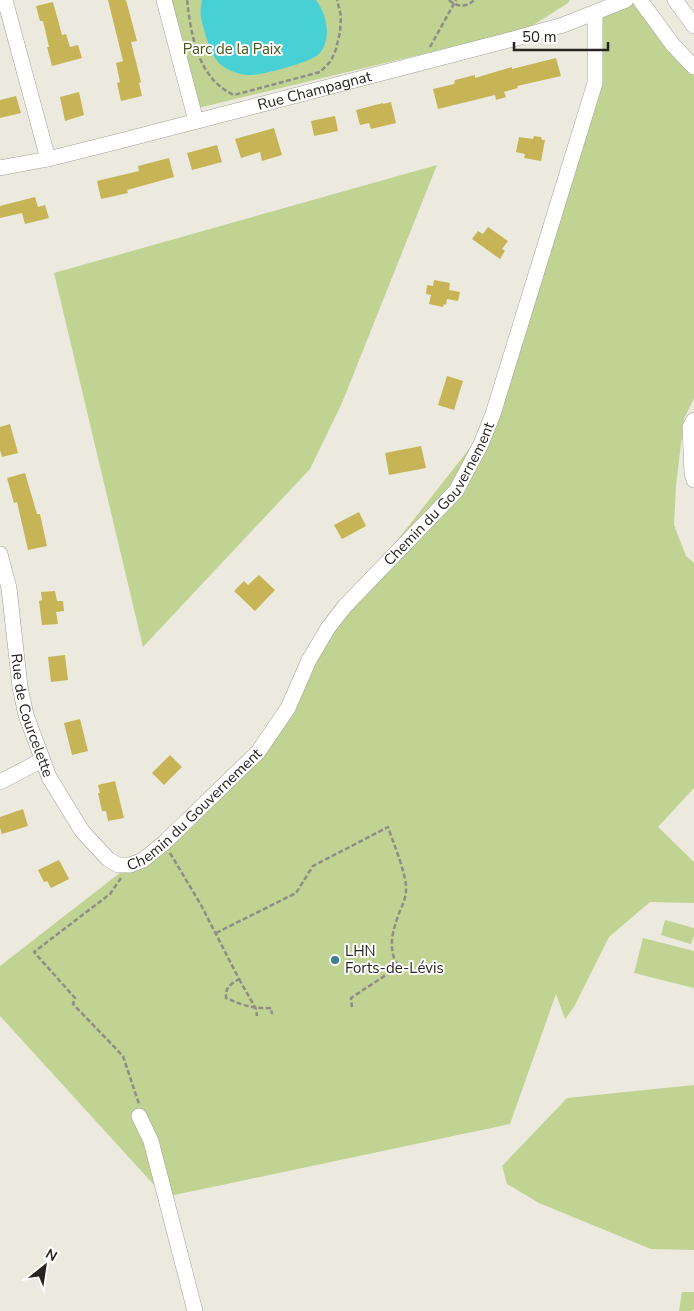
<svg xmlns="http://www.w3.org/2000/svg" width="694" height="1311" font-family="'Nunito Sans',sans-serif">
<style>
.green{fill:#c0d393}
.water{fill:#47d1d5}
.building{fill:#c6b456}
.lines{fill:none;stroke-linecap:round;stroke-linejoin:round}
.minor-casing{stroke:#a19f94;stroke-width:16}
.path{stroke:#8f8d85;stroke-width:2.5;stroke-dasharray:5 2.5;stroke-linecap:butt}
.minor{stroke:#fff;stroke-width:15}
.poi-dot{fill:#3a7e8c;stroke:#fff;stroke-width:2}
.labels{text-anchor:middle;stroke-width:4;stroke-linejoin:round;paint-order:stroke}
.park-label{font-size:15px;fill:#465415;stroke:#fff}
.street-label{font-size:15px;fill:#262521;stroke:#fff}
.poi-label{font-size:15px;fill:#262521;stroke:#fff;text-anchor:start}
</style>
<rect width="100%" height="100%" fill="#eceade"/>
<g class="green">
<path d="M168,0H570L568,3L527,29L194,109Z"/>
<path d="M640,0L694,67V398L684,419L676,486L674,525L686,556L694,563V788L658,827L694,862V903L650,902L609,937L574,1007L565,1019L556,994L510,1124L165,1197L0,1016V966L130,865L258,752L309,661L370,575L484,430L592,86L595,13Z"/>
<path d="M437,165L342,403L310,469L143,647L54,273Z"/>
<path d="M665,920L694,928V935L691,944L661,935Z"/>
<path d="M643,938L694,951V988L634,973Z"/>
<path d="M694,1085V1250L651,1249L539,1203L507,1184L502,1166L567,1098Z"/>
<path d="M682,1292H694V1309L692,1311H679Z"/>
</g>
<path class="water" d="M202,0H316C327,15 332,38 320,53C313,62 260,76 248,75C239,75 227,70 220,64C214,59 207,41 205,33C201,19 199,15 202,0Z"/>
<g class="building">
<path d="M108,0H126L137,41L131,42L141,82L139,83L142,96L121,101L117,83L120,82L116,63L123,61Z"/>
<path d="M53,2L62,35L66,34L70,47L78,45L82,58L52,66L47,47H49L43,21H40L36,6Z"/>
<path d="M556,58L561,76L517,86L518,88L504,92L506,97L496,100L495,95L438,109L433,89L454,84L455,80L475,75V78L512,67V69Z"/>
<path d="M79,92L84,115L65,121L60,97Z"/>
<path d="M16,96L21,113L0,118V100Z"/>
<path d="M391,102L396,123L371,129L369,123L360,125L356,110L383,103V104Z"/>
<path d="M335,116L338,131L314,136L311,121Z"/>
<path d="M274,128L282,155L262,161L260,152L241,158L235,139Z"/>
<path d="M534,136L541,137L542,140H545L541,161L524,158L525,154L516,152L519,137L533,139Z"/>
<path d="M217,145L222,162L192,170L187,153Z"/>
<path d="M169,158L174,177L127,190L128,193L101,199L97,181L139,171L138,166Z"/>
<path d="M35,197L38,207L45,205L49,218L25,224L22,213L0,218V206Z"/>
<path d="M488,227L508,241L502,249L505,251L500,259L472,239L478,231L483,234Z"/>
<path d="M434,280L450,283L449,290L460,292L458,301L447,299L446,305L444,304L443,307L429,304L431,295L426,294L427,285L433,286Z"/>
<path d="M447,376L463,381L454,410L438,405Z"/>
<path d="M10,424L18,453L2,457L0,450V427Z"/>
<path d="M421,446L426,468L389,475L385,453Z"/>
<path d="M25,473L37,514H40L47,546L28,550L17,502L14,503L7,478Z"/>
<path d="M359,512L366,526L342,539L334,525Z"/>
<path d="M259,575L275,590L255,611L234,591L244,581L248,585Z"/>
<path d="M55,591L57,601H63L64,611L56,612L58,624L42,625L39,601L42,600L41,592Z"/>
<path d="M65,655L68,680L51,682L48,657Z"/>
<path d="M80,719L88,751L72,755L64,723Z"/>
<path d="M170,755L182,767L164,785L152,773Z"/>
<path d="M115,781L124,818L108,821L106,811H102L98,793H100L98,785Z"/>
<path d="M23,809L28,826L2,834L0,828V817Z"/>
<path d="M59,860L69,879L51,888L47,881L44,882L38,870Z"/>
</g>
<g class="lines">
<g class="minor-casing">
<g id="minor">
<path d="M5,0L48,159"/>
<path d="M164,0L196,121"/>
<path d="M640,0L673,45L694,67"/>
<path d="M675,0L694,26"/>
<path id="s1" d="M0,168L48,159L120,141L513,39L563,25L626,0"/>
<path d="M694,420L690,427L692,473L694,480"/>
<path id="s2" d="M0,554L9,588L20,687L26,715L49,777L82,831L108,859L118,865H130L143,860L164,843L258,752L288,708L309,660L328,628L345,606L456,491L481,444L493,414L595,83V13"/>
<path d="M0,782L42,760"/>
<path d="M139,1116L151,1141L195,1311"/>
</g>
</g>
<g class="path">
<path d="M187,0C191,35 198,79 234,95L320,72L331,61L336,49L340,32L341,16L337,0"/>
<path d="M449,0C457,7 466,8 474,0"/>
<path d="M430,47L456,0"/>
<path d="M170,853L201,905L239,979C231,984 225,987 226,998C242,1005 253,1009 271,1008L272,1014"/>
<path d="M121,878L110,894L34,952L75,998L73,1004L123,1056L139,1104"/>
<path d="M216,933L296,893L313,866L388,827C393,842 407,875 406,890C406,900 400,909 397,919C391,937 389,951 398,967L351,998L352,1007"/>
<path d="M239,979L256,1009L257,1016"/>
</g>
<use href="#minor" class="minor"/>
</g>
<circle class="poi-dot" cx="335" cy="960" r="5"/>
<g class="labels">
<g class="park-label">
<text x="232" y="54">Parc de la Paix</text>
</g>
<g class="street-label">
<text dy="5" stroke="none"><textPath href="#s1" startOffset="324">Rue Champagnat</textPath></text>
<text dy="5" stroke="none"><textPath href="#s2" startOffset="845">Chemin du Gouvernement</textPath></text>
<text dy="5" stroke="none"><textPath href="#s2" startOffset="165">Rue de Courcelette</textPath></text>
<text dy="5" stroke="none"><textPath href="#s2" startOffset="440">Chemin du Gouvernement</textPath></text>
</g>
<g class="poi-label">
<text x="345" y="956">LHN<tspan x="345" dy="17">Forts-de-Lévis</tspan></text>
</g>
</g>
<g transform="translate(45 1266) rotate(30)" stroke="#ffffff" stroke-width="4" paint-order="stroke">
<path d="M0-4L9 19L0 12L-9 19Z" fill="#262521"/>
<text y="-8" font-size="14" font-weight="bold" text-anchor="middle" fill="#262521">N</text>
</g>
<path d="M514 42v8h94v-8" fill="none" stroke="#262521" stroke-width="2.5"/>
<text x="522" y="42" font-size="15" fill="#262521" stroke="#ffffff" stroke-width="4" paint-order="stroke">50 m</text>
</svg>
